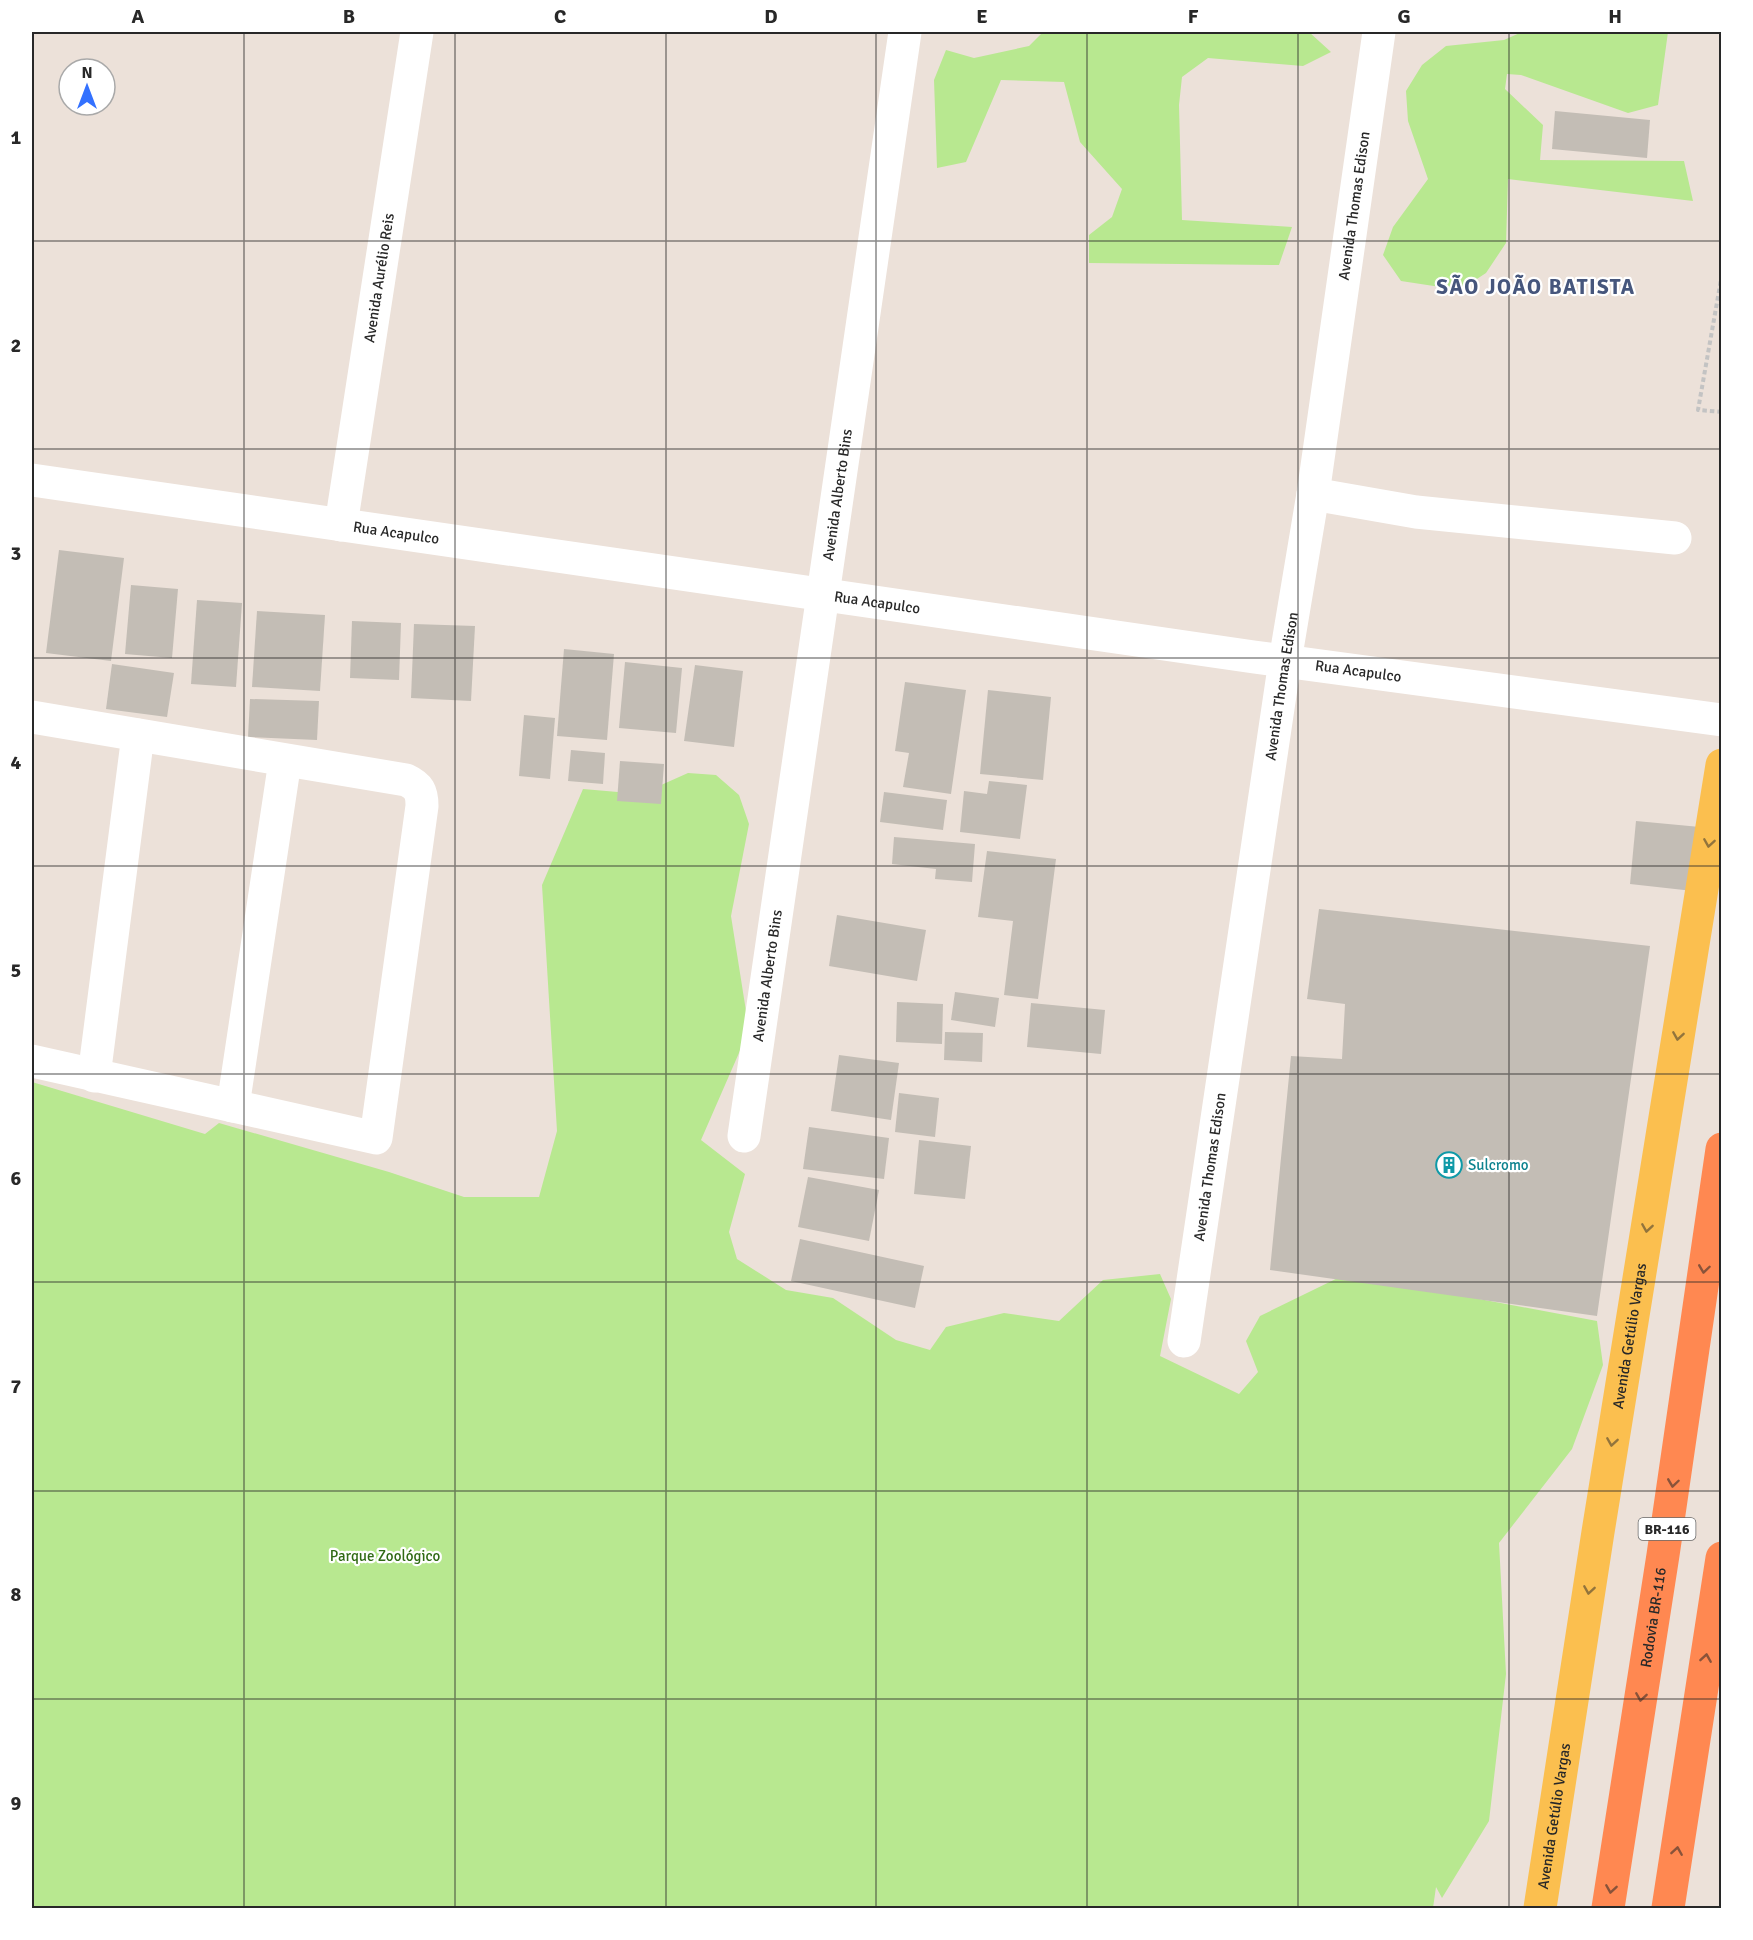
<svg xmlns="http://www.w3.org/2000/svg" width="1753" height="1940" font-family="Signika,sans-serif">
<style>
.green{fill:#b8e890}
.building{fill:#c3bdb5}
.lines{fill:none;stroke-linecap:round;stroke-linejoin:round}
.path{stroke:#c3c3c3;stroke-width:4;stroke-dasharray:4.5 3;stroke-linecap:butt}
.minor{stroke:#fff;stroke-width:33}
.major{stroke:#fbbf4f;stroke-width:33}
.highway{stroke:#ff8851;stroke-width:33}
.oneway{stroke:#92743c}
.oneway2{stroke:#89533a}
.grid{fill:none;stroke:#282828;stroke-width:1.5;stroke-opacity:0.55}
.labels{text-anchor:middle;stroke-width:4.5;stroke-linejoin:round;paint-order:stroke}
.shield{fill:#fff;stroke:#686868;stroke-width:1.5}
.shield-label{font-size:14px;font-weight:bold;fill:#282828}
.street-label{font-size:15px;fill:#282828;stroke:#fff}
.culture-label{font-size:15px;fill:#0d838f;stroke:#fff;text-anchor:start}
.park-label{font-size:15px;fill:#306a14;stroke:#fff}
.district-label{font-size:21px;font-weight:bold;letter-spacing:1.5px;fill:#46567c;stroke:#fff}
.neatline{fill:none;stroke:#282828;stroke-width:2}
.grid-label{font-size:20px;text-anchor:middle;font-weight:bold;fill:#282828}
</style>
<rect width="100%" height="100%" fill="#ece1d9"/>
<g class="green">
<path d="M1043,32H1309L1331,52L1303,66L1208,58L1182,77L1179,105L1182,220L1292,227L1279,265L1089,263V235L1112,217L1122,189L1080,142L1064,82L1001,80L966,162L937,168L934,80L946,50L974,58L1029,46Z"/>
<path d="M1522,32H1668L1658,105L1628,113L1521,75L1507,74L1505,89L1543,125L1540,160L1684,161L1693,201L1508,179L1506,243L1486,273L1460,290L1401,281L1383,255L1393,227L1428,179L1408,121L1406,91L1422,65L1446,46L1504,40Z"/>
<path d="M688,773L716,775L739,795L749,824L731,916L749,1030L701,1140L745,1174L729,1232L737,1259L786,1290L833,1298L896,1340L930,1350L946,1327L1004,1313L1059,1321L1103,1280L1160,1274L1171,1299L1160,1356L1239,1394L1258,1372L1246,1341L1260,1316L1346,1274L1597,1321L1603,1365L1572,1449L1499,1543L1506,1674L1489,1821L1442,1898L1436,1887L1433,1908H32V1082L205,1134L219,1123L389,1172L464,1197H539L557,1131L542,885L583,789L641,794Z"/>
</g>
<g class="building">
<path d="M1555,111L1650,120L1647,158L1552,149Z"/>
<path d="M59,550L124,558L111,661L46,653Z"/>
<path d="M131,585L178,589L172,658L125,654Z"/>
<path d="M197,600L242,603L236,687L191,684Z"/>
<path d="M257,611L325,615L320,691L252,687Z"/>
<path d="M352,621L401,623L399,680L350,678Z"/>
<path d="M414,624L475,626L471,701L411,698Z"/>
<path d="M564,649L614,654L607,740L557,736Z"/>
<path d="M625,662L682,668L676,733L619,728Z"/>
<path d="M112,664L174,673L167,717L106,709Z"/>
<path d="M695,665L743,671L734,747L684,741Z"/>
<path d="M905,682L966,690L951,794L903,787L909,753L895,751Z"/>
<path d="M988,690L1051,697L1043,780L980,774Z"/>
<path d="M250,699L319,701L317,740L248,737Z"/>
<path d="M524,715L555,718L550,779L519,776Z"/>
<path d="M571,750L605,753L603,784L568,781Z"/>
<path d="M620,761L664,764L661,804L617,801Z"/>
<path d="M989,781L1027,785L1020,839L960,832L964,791L987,794Z"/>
<path d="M884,792L947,800L943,830L880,822Z"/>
<path d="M1636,821L1700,827L1693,891L1630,884Z"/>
<path d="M894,837L975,844L972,882L935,879L936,869L892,864Z"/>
<path d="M987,851L1056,859L1038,999L1004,995L1013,921L978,917Z"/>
<path d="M1319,909L1650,946L1597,1316L1270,1270L1291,1056L1342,1059L1345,1004L1307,999Z"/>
<path d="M837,915L926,930L917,981L829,966Z"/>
<path d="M955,992L999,998L995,1027L951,1020Z"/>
<path d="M897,1002L943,1004L942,1044L896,1042Z"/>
<path d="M1031,1003L1105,1010L1101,1054L1027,1047Z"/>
<path d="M945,1032L983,1033L982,1062L944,1060Z"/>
<path d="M839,1055L899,1063L891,1120L831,1111Z"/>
<path d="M899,1093L939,1098L935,1137L895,1132Z"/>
<path d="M809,1127L889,1138L884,1179L803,1169Z"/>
<path d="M919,1140L971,1146L965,1199L914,1194Z"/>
<path d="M808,1177L879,1190L869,1241L798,1227Z"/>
<path d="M800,1239L924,1266L915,1308L791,1281Z"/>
</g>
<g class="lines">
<path class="path" d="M1722,274L1698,410L1722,412"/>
<g class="minor">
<path id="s1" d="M32,480L1254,657L1722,720"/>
<path d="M1313,494L1416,512L1675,538"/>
<path id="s2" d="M341,525L417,32"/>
<path d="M32,717L406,780C419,786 422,792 422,806L376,1138L32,1061"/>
<path d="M94,1076L138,735"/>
<path d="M233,1106L285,761"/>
<path id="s3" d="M744,1136L905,32"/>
<path id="s4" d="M1184,1341L1285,661L1313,494L1379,32"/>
</g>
<path class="major" id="s5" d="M1540,1908L1598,1532L1722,765"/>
<g class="highway">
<path id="s6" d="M1608,1908L1663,1555L1722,1149"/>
<path d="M1668,1908L1722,1558"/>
</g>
</g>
<defs><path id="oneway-chevron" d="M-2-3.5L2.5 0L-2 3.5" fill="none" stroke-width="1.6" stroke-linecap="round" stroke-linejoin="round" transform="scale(1.5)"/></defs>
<g class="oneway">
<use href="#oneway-chevron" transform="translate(1709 843) rotate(99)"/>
<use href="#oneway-chevron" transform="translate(1678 1036) rotate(99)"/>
<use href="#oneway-chevron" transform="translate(1647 1228) rotate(99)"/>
<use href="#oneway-chevron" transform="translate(1612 1442) rotate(99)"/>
<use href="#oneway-chevron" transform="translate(1589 1590) rotate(99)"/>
</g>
<g class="oneway2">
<use href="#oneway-chevron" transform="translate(1704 1269) rotate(98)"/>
<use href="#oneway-chevron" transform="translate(1673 1483) rotate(98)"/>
<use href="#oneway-chevron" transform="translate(1706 1658) rotate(-81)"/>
<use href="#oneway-chevron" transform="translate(1641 1697) rotate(99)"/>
<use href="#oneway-chevron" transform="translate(1677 1851) rotate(-81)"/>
<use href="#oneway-chevron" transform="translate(1611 1889) rotate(99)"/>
</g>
<path class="grid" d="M244,32V1908M455,32V1908M666,32V1908M876,32V1908M1087,32V1908M1298,32V1908M1509,32V1908M32,241H1722M32,449H1722M32,658H1722M32,866H1722M32,1074H1722M32,1282H1722M32,1491H1722M32,1699H1722"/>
<defs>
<g id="building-ring" transform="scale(1.35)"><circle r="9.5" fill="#fff" stroke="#0f9aa8" stroke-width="1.5"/><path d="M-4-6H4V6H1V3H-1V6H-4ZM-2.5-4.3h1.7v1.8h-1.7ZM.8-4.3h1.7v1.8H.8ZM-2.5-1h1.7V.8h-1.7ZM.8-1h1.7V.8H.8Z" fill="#0f9aa8"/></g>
</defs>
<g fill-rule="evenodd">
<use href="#building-ring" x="1449" y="1165"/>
</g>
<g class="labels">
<rect class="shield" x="1638.5" y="1518" width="57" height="22" rx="4.5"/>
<g class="shield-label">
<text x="1667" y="1534">BR-116</text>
</g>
<g class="street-label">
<text dy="5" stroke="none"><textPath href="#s4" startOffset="1148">Avenida Thomas Edison</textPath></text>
<text dy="5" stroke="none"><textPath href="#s2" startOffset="250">Avenida Aurélio Reis</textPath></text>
<text dy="5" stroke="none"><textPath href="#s3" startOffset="648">Avenida Alberto Bins</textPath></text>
<text dy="5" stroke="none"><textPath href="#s1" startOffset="368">Rua Acapulco</textPath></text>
<text dy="5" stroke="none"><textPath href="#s1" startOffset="854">Rua Acapulco</textPath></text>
<text dy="5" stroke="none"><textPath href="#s1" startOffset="1340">Rua Acapulco</textPath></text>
<text dy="5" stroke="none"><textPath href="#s4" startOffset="662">Avenida Thomas Edison</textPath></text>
<text dy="5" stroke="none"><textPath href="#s3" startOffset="162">Avenida Alberto Bins</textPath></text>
<text dy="5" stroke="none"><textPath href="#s4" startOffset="176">Avenida Thomas Edison</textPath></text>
<text dy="5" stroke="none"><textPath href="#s5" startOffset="579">Avenida Getúlio Vargas</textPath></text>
<text dy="5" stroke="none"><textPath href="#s6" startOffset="294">Rodovia BR-116</textPath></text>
<text dy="5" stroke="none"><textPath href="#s5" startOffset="93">Avenida Getúlio Vargas</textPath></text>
</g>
<g class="culture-label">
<text x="1468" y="1170">Sulcromo</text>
</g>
<g class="park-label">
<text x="385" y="1561">Parque Zoológico</text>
</g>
<g class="district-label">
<text x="1536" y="294">SÃO JOÃO BATISTA</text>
</g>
</g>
<rect width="1753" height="1940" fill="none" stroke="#ffffff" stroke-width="66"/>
<g transform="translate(87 87)"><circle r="28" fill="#ffffff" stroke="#a9a9a9" stroke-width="1.5"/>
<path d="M0-4.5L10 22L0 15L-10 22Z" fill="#3371ff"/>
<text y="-9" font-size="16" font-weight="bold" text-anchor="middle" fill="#282828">N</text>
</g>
<rect x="33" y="33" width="1687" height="1874" class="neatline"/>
<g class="grid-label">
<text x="138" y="23">A</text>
<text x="349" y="23">B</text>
<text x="560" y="23">C</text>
<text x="771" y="23">D</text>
<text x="982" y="23">E</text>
<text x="1193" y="23">F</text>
<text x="1404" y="23">G</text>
<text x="1615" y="23">H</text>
<text x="16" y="144">1</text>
<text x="16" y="352">2</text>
<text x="16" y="560">3</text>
<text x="16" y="769">4</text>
<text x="16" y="977">5</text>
<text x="16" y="1185">6</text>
<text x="16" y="1393">7</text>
<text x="16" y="1601">8</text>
<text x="16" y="1810">9</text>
</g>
</svg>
